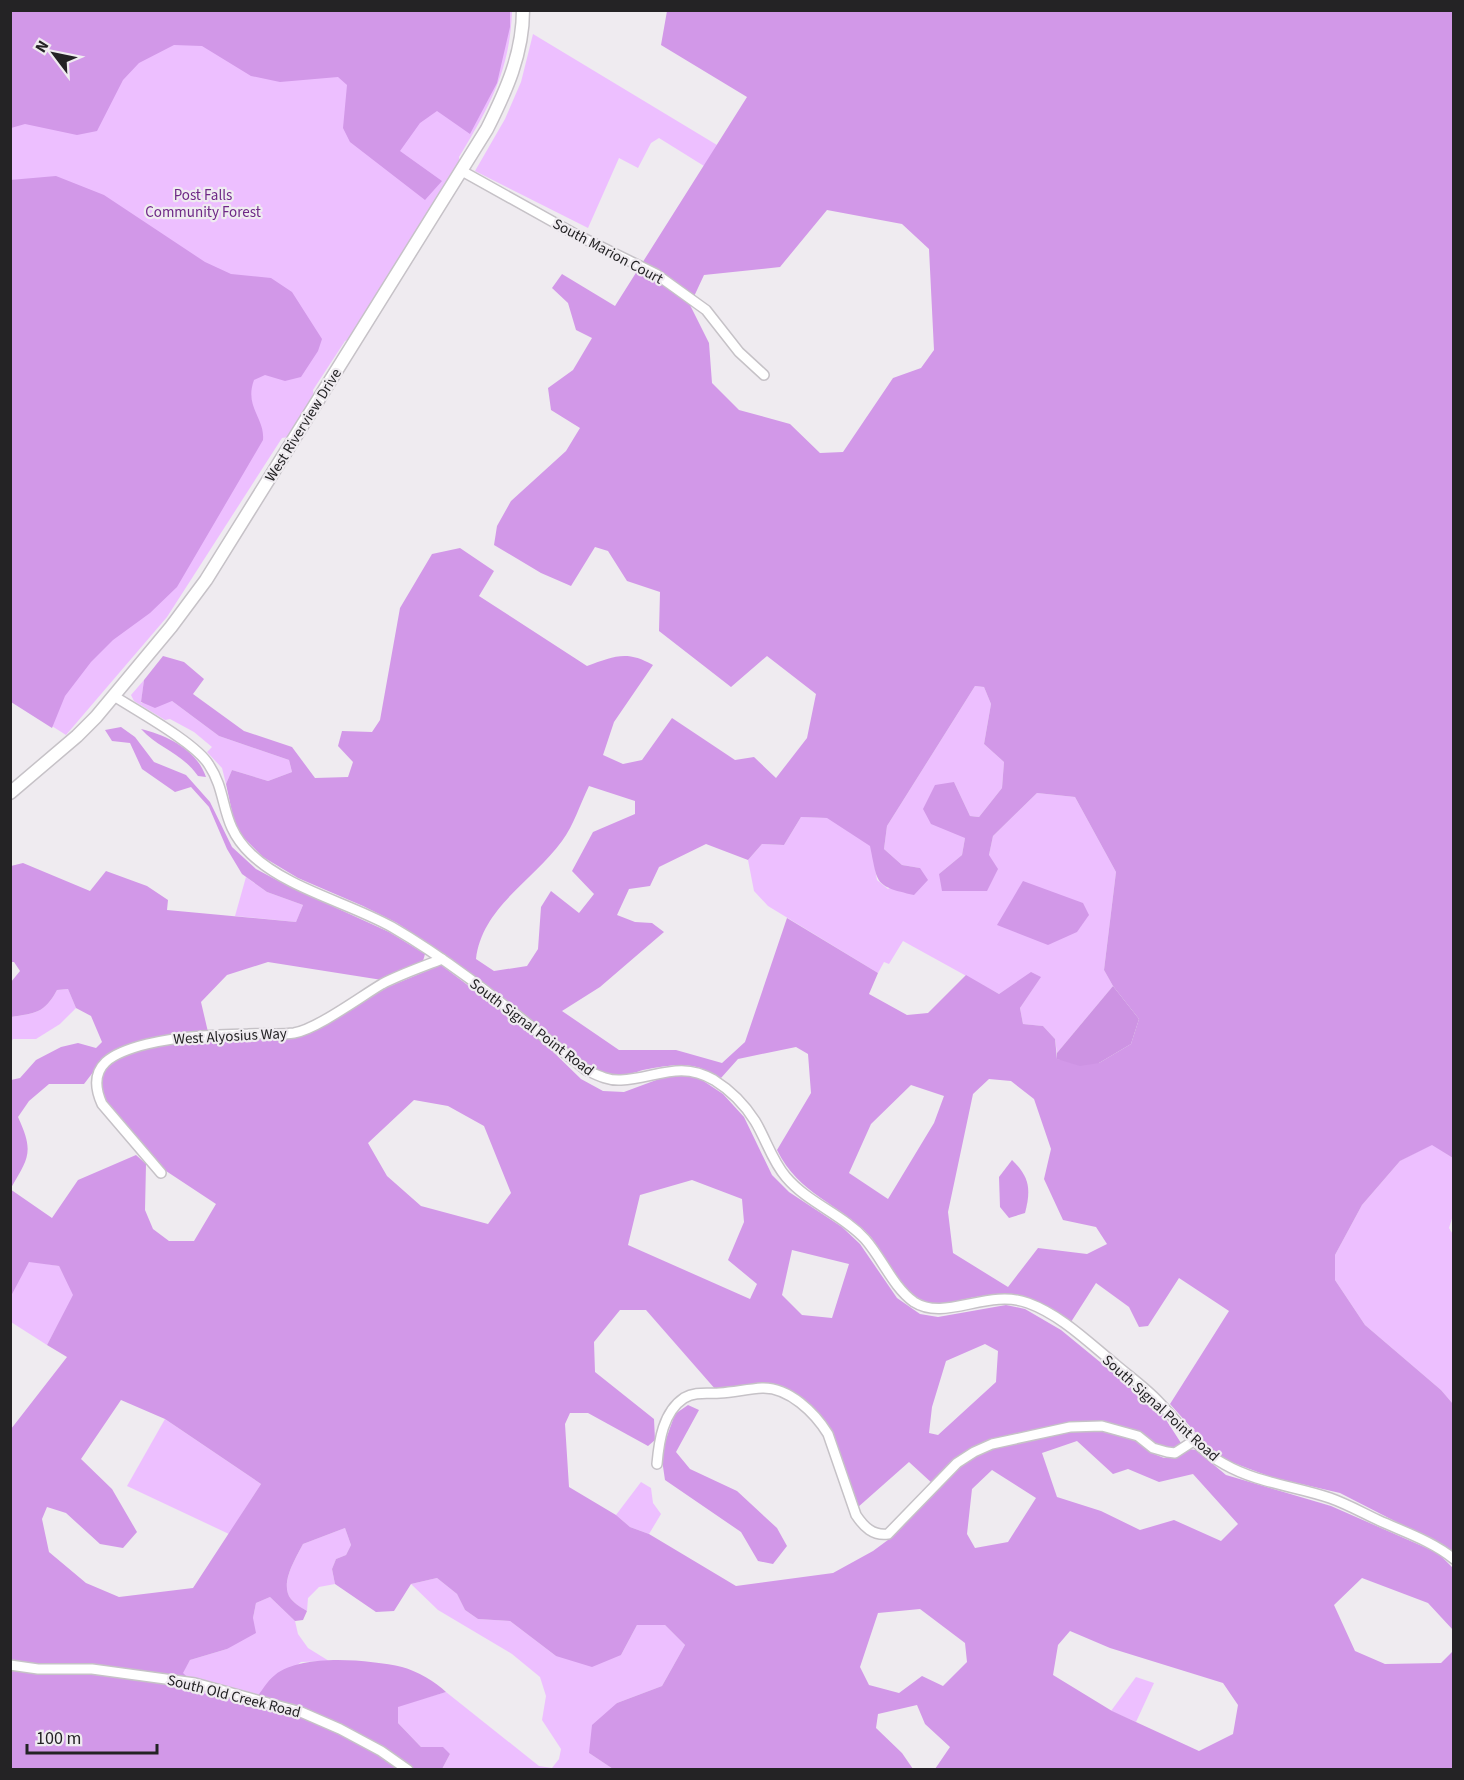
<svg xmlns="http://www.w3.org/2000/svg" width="1464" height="1780" font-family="'Source Sans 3',sans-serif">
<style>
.green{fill:#edbfff}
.forest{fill:#d298e8;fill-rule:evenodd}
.water{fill:#cd93e3}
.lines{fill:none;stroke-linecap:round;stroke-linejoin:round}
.street-casing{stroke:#c6c2c7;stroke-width:12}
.secondary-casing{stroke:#c6c2c7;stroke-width:15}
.street{stroke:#fff;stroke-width:9}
.secondary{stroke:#fff;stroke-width:12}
.labels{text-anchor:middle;stroke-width:4.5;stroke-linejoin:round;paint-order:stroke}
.park-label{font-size:15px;fill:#6e2886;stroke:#efebf0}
.street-label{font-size:15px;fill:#242325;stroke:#efebf0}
</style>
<rect width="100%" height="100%" fill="#efebf0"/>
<g class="green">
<path d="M10,11H512C510,71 489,107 459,157L460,164L438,195L350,339L345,341L313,390L314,397L288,437L282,438L167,617L66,735L11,700Z"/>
<path d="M533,34L717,145L704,166L659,138L651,143L638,168L619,158L588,228L475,171L505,119L521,82Z"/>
<path d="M144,680L141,703L172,701L219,736L289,760L292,772L268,781L232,770L226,784L222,768L207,752L212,747L194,732L170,719L165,720L134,701L131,695Z"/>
<path d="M975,686L984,687L991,704L984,744L1004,762L1002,788L979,817L970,816L954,782L965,838L962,855L939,874L989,855L993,836L1037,793L1075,797L1116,872L1104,970L1113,986L1057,1053L1055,1039L1043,1026L1023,1024L1020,1008L1040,978L1031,973L999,994L903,941L889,964L884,962L878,973L768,906L754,891L748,860L762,844L784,845L801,817L828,818L871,846L877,880L888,889L920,868L902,865L884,849L887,826Z"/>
<path d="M246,877L267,892L303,905L296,922L235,916Z"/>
<path d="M68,989L76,1008L60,1024L36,1039H13L11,1042V1017C35,1013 44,1014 57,990Z"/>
<path d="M1432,1144L1453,1158V1215L1449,1228L1454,1236L1453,1404L1441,1390L1365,1325L1335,1280V1255L1362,1205L1400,1161Z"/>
<path d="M29,1261L59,1266L74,1295L47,1345L11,1322L10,1296Z"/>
<path d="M165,1419L261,1484L229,1534L127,1486Z"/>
<path d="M641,1482L651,1488L653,1503L661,1514L649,1534L630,1527L616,1515Z"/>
<path d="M345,1528L351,1545L346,1555L336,1559L332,1569L335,1584L319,1587L308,1598L307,1611C302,1608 295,1604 291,1599C279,1584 296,1558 303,1544Z"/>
<path d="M437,1578L457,1594L465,1610L478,1619L510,1621L556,1656L621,1655L637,1625H665L685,1645L662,1686L617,1703L589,1753L613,1769H442L450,1754L421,1747L398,1723V1706L446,1692L539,1766L552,1768L559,1759L561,1749L542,1720L546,1696L540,1677L512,1654L438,1610L411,1584Z"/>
<path d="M270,1597L295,1621L298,1634L308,1648L329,1661L301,1662L255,1700L204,1694L182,1673L190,1660L227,1649L253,1618L256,1603Z"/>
<path d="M1136,1677L1154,1683L1136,1722L1111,1711Z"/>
</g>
<g class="forest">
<path d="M510,10V27L497,83L470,134L437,111L420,123L400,151L442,181L425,200L350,142L343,128L347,85L338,77L280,82L251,76L202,46L174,45L139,63L123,80L97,131L77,135L25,124L11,128V11Z"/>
<path d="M667,11H1453V1158L1432,1145L1400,1161L1362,1205L1335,1255V1280L1365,1325L1441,1390L1453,1404V1551L1340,1493L1271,1477L1223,1459L1204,1442L1170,1404L1229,1311L1179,1278L1148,1326L1139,1327L1129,1307L1096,1283L1071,1322C1038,1303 1015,1290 976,1297C962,1299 945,1306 931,1303C901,1297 888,1257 870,1236C839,1203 799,1195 777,1150L811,1093L808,1054L796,1047L738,1059L721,1078C692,1060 675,1064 643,1070C636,1072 628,1075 620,1075C609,1075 599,1071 588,1067L447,956L397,923L363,906L298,878L263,857L243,837L234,821L226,784L232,770L268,781L292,772L289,760L219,736L172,701L155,708L141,702L144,680L163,656L184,662L204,679L193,694L244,731L292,747L315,778L348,777L353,762L338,746L342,731L372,732L380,720L400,608L432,554L460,548L494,571L479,596L587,666C614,656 627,650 653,665L614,722L603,755L623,764L642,760L672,718L735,760L754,757L776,778L807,738L816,694L767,656L731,687L659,631L660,592L627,581L608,551L595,547L571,586L541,573L494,545L497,526L511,501L566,451L580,428L551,410L548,388L573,370L592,338L576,330L568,303L552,288L562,274L615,306L747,97L661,45ZM827,210L902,224L929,249L934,350L921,368L893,378L843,452L820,453L790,424L739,410L712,383L709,343L690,305L704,275L780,267ZM975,686L984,687L991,704L984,744L1004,762L1002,788L979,817L970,816L954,782L935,785L923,809L931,824L965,838L962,855L939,874L942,891H987L998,869L989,855L993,836L1037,793L1075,797L1116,872L1104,970L1113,986L1139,1019L1131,1044L1099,1063L1057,1059L1055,1039L1043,1026L1023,1024L1020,1008L1041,977L1031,972L999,994L966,975L928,1013L907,1015L869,994L878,973L787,918L745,1042L722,1063L676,1050H619L562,1011L600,987L664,932L652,923L635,922L617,915L629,889L650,886L659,867L706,844L748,860L762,844L784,845L801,817L827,818L870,846C878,884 874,886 914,895L928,880L920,868L902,865L884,849L887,826ZM589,786L635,801V814L593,832L572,871L594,894L579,913L551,891L541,907L538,949L527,966L494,971L476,959C482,907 534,880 562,841C574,825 580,804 589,786ZM989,1079L1011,1081L1034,1099L1051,1149L1044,1179L1063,1220L1096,1227L1107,1244L1087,1254L1038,1248L1008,1287L953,1253L948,1212L973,1094ZM911,1085L944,1096L934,1123L888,1199L849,1173L871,1124Z"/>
<path d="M56,176L104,195L205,262L231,274L271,278L292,292L322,339L318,351L301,377L285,381L265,375L254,380C244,407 265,418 263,440L177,587L150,613L113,640L91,662L65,696L52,728L11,702L10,180Z"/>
<path d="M121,727L135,737L154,762L186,775L210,802L232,847L256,869L286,885L389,932L425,954L423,961L382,980L268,962L227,975L201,1002L208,1032L125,1046L107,1054L84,1084H49L29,1101L18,1117C34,1152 29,1157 11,1188V1080L20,1078L36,1060L61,1047L78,1043L96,1048L102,1042L91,1016L76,1008L68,989L57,990C44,1014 35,1013 11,1017V982L20,971L14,962H11V866L23,863L90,891L106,871L147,886L168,900L167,910L296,922L303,905L267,892L242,874L227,849L209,807L191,787L175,792L142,769L130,743L112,741L105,730Z"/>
<path d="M141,729C167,735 197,750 206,777L198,776C181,752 159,749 141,729Z"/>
<path d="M1023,881L1083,903L1089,915L1077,932L1048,945L997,925Z"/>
<path d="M441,965L543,1042L581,1079L603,1091L624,1092L667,1076L680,1075L699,1078L723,1094L744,1117L772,1175L789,1192L842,1227L860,1244L897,1298L920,1314L938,1317L1006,1305L1025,1309L1061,1330L1161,1412L1181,1443L1176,1448L1167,1449L1127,1428L1102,1423L991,1441L933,1484L909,1462L857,1508L834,1438L804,1402L779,1386L767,1383L716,1390L646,1310H620L594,1342L595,1372L654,1419L655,1440L648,1446L588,1413H570L565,1424L569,1487L616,1515L630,1527L649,1534L736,1586L833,1573L873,1551L892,1537L959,1466L976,1455L995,1447L1071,1430H1100L1136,1439L1154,1454L1164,1458L1177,1456L1189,1449L1196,1450L1226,1475L1331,1506L1438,1553L1453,1568V1769H935L950,1747L925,1724L917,1705L878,1714L876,1728L902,1753L913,1769H613L589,1753L592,1725L617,1703L662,1686L685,1645L665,1625H637L621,1655L592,1667L556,1656L510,1621L478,1619L465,1610L457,1594L437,1578L411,1584L394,1611L376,1612L335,1584L332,1569L336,1559L346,1555L351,1545L345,1528L303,1544C296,1558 279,1584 291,1599C295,1604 302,1608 307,1611L303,1620L295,1621L270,1597L256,1603L253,1618L256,1633L227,1649L190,1660L183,1673L205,1694L255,1700C261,1692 267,1681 275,1675C303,1653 369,1660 402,1667C417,1671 436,1682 446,1692L398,1707V1723L421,1747H443L450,1754L442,1769H11V1429L67,1357L47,1345L73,1295L59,1266L29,1262L11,1296L10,1189L52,1218L78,1180L136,1155L146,1164L145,1210L153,1229L169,1241H194L216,1204L163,1169L103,1102L100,1082L103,1071L113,1059L124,1053L179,1042L209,1037H294L311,1032L388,987ZM414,1100L448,1106L484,1126L511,1193L488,1224L421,1206L387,1176L368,1143ZM692,1180L742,1199L744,1222L728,1260L757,1284L750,1299L628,1245L640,1195ZM792,1250L849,1264L832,1318L802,1315L782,1295ZM985,1344L998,1351L996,1382L938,1435L929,1433L932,1407L946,1361ZM121,1400L165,1419L261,1484L193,1588L119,1597L86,1583L49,1552L42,1519L47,1507L66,1513L100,1544L123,1548L137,1532L112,1489L81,1459ZM1077,1441L1113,1474L1128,1469L1159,1482L1193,1474L1238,1524L1221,1541L1174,1520L1140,1530L1101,1511L1057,1497L1042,1453ZM992,1470L1036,1498L1008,1542L975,1548L967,1534L972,1489ZM1362,1578L1428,1603L1453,1630L1452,1652L1441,1663L1385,1664L1355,1651L1334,1605ZM920,1609L965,1643L967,1662L943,1686L922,1676L899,1693L869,1685L860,1667L878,1613ZM1070,1631L1110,1648L1223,1683L1238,1705L1233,1734L1199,1751L1112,1711L1053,1675L1058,1645Z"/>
<path d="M1012,1160C1030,1177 1031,1190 1025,1213L1009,1218L1000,1207L999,1177Z"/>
<path d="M688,1405L699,1410L676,1452L690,1469L737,1491L777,1528L787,1546L773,1564L758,1561L741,1532L665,1480L661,1453L675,1414Z"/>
</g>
<path class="water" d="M1113,986L1139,1019L1131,1044L1099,1063L1080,1066L1057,1059V1053Z"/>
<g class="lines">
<g class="street-casing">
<g id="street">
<path d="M462,171L575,234L656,274L706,310L739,352L764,375"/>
<path d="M114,696C137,711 196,743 209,765C229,795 219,824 251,854C288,889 347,902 392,927C461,967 523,1021 586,1070C597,1075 609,1081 621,1080C656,1078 680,1060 714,1080C730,1090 745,1105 755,1121C766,1139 772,1161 786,1177C808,1203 842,1214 865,1239C882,1258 893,1287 914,1302C945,1322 988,1288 1028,1303C1061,1315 1088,1342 1115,1364C1129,1376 1146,1388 1159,1402C1179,1423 1198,1450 1224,1464C1257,1483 1295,1486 1330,1498C1347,1504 1363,1513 1378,1520C1404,1532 1432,1541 1454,1559"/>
<path d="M161,1173L102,1104C84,1064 115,1052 147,1044C181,1036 213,1035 248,1034C263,1033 279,1035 294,1033C317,1029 360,997 382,984C401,974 422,967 442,959"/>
<path d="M657,1464C659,1441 663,1412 684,1398C696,1391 707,1394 720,1393C734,1392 748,1389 762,1388C789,1387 815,1413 828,1434L856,1515C864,1527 873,1536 888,1534L957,1463L974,1452L992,1444L1070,1427L1102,1426L1138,1436L1153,1448L1167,1452L1175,1453L1195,1440"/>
<path d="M10,1665L38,1669H92L195,1683L301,1712L340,1729L381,1751L408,1770"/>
</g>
</g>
<g class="secondary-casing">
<path id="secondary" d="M10,793L77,736L96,717L171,627L206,580L487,129C506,91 523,54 523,10"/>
</g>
<use href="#street" class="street"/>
<use href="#secondary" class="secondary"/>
</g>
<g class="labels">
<g class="park-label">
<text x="203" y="200">Post Falls<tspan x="203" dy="17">Community Forest</tspan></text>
</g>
<g class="street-label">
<text transform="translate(608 251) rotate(28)" y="5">South Marion Court</text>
<text transform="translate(303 425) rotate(-58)" y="5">West Riverview Drive</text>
<text transform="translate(532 1027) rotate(37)" y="5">South Signal Point Road</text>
<text transform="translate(230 1036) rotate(-3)" y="5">West Alyosius Way</text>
<text transform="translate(1161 1408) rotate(42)" y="5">South Signal Point Road</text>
<text transform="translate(234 1696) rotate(14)" y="5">South Old Creek Road</text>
</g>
</g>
<rect width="1464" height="1780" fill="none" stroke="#242325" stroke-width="24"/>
<g transform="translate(54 54) rotate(302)" stroke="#efebf0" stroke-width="4.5" paint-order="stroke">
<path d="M0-4.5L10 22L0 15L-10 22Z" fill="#242325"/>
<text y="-9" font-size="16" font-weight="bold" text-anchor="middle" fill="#242325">N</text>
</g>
<path d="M27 1744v9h130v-9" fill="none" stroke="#242325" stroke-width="3"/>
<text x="36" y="1744" font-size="18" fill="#242325" stroke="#efebf0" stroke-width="4.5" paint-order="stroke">100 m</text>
</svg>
